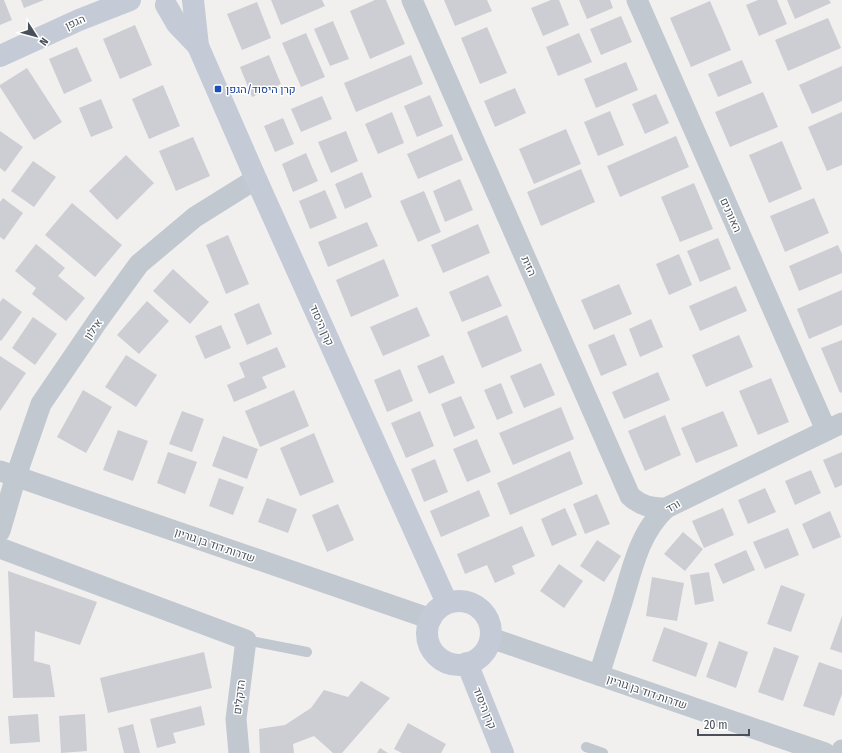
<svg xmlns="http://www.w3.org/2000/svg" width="842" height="753" font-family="'Fira Sans Condensed',Heebo,sans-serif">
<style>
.building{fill:#cdced3}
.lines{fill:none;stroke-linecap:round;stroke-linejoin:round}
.lane{stroke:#c1c8cf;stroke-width:10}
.street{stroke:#c1c8cf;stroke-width:21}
.secondary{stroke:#c4cad6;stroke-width:22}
.transit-dot{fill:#1a4fb4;stroke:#fff;stroke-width:1.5}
.labels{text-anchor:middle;stroke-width:3;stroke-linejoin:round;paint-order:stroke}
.street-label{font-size:11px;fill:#49505a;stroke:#fff}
.transit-label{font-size:11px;fill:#164399;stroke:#fff;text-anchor:start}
</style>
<rect width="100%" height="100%" fill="#f1f0ef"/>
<g class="building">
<path d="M0,0H4L12,20L0,25Z"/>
<path d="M21,0H44L24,8Z"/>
<path d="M271,0H322L325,6L281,25Z"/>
<path d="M375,0H386L405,44L370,59L350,11Z"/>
<path d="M444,0H487L492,11L455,26Z"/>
<path d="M551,0H559L569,25L543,36L531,8Z"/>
<path d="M579,0H610L613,8L587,19Z"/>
<path d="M758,0H777L787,24L759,36L746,5Z"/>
<path d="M787,0H829L831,3L795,19Z"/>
<path d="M710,1L731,50L691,67L670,18Z"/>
<path d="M257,2L271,38L242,50L227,14Z"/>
<path d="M621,16L632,42L601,55L590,29Z"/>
<path d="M828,18L841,48L788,71L775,40Z"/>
<path d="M333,21L349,59L330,66L314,29Z"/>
<path d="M135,25L152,65L120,79L103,39Z"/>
<path d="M487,27L507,73L480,84L461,38Z"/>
<path d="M306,33L325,77L301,87L282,43Z"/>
<path d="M579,33L592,62L558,76L546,47Z"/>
<path d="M77,47L92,81L64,94L49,59Z"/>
<path d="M269,55L281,84L252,97L240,67Z"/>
<path d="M411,55L423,84L356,112L344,83Z"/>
<path d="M742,60L752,83L718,97L708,74Z"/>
<path d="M626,62L638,90L596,108L584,79Z"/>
<path d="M842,66V101L812,114L799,85Z"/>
<path d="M27,68L62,122L34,140L0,87V85Z"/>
<path d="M163,85L180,126L149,139L132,99Z"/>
<path d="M515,88L526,113L495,127L484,101Z"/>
<path d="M763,92L778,127L730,147L715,112Z"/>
<path d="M656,94L669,123L645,134L632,104Z"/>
<path d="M430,95L443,126L417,137L404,106Z"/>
<path d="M322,96L332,119L301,132L291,109Z"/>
<path d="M101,99L113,128L91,137L79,108Z"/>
<path d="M610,111L624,145L598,156L584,122Z"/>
<path d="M392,112L404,143L378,154L365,124Z"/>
<path d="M842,112V165L827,171L808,127Z"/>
<path d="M283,118L294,144L275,152L264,126Z"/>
<path d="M566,129L581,164L534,184L519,149Z"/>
<path d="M0,131L23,147L5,172L0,168Z"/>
<path d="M346,131L358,161L331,173L318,142Z"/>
<path d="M452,134L463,160L418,179L407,154Z"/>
<path d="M676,136L689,167L620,197L607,166Z"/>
<path d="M193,137L210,176L176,191L159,151Z"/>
<path d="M782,141L802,189L769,203L749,155Z"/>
<path d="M306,153L318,181L293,192L282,164Z"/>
<path d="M126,155L154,183L117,220L89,191Z"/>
<path d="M33,161L56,177L34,207L11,191Z"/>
<path d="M581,169L595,202L541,226L527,192Z"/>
<path d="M362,172L372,197L345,209L335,184Z"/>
<path d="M460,179L473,210L445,222L433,191Z"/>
<path d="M694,183L713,229L680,242L661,197Z"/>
<path d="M325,190L337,218L310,229L299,201Z"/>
<path d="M424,191L441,232L418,242L400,201Z"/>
<path d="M3,198L23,213L4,240L0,237V202Z"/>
<path d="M814,198L829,233L785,252L770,216Z"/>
<path d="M72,203L122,245L95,277L45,235Z"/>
<path d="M367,222L378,246L328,267L318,242Z"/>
<path d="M478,224L490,253L443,273L431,245Z"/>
<path d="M228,235L249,284L226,294L206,245Z"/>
<path d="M718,238L731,269L700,282L687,251Z"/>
<path d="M36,244L65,268L58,276L85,298L66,321L32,294L36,288L15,271Z"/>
<path d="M838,245L842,254V273L799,291L789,266Z"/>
<path d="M679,254L692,285L669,295L656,264Z"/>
<path d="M384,259L399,296L351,317L336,280Z"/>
<path d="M173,269L209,302L190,324L153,291Z"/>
<path d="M488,275L502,306L462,322L449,292Z"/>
<path d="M619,284L632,314L594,330L581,300Z"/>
<path d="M736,286L747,311L700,331L689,306Z"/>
<path d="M842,290V325L809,339L797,309Z"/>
<path d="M3,298L22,312L1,341L0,340V302Z"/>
<path d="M147,301L169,321L139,354L117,335Z"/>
<path d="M259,303L272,334L247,345L234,314Z"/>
<path d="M417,307L430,336L383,356L370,327Z"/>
<path d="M507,315L522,351L482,368L467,332Z"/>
<path d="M33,317L57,334L35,365L12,348Z"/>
<path d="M651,319L663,347L640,357L629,329Z"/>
<path d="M221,325L231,348L205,359L195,336Z"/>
<path d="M614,334L627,365L601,376L588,345Z"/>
<path d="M739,335L753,367L706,387L692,355Z"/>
<path d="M842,340V392L840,393L821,348Z"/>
<path d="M277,347L286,367L262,377L267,388L234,402L227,385L245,377L239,363Z"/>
<path d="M126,355L157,375L136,407L105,387Z"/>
<path d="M443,355L455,383L429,394L417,366Z"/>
<path d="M0,356L26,373L0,411Z"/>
<path d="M541,363L555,395L524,408L510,376Z"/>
<path d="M400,369L413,401L387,412L374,380Z"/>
<path d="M658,372L670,400L624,419L612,392Z"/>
<path d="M771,378L789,422L758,435L739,391Z"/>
<path d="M501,383L513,413L497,420L484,390Z"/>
<path d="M83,390L112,407L86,453L57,437Z"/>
<path d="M294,390L309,426L260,447L245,411Z"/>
<path d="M461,396L475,428L454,437L441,404Z"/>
<path d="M561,407L574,439L513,465L499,433Z"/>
<path d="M182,411L204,419L192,452L169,444Z"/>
<path d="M420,411L434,446L406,458L391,423Z"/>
<path d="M723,411L738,446L696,463L681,428Z"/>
<path d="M665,415L681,455L645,471L628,431Z"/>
<path d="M118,430L148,441L133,481L103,470Z"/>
<path d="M314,433L334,482L300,496L280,448Z"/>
<path d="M223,436L258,449L247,479L212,466Z"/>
<path d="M477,439L491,472L467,482L453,449Z"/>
<path d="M570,451L583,484L510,515L497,483Z"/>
<path d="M168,452L197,462L185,494L157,483Z"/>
<path d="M842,452V485L835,488L823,460Z"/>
<path d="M435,459L448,492L424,502L411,469Z"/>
<path d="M811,470L821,493L795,505L785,481Z"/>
<path d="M219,478L244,487L233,515L209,506Z"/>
<path d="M765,488L776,512L748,524L738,500Z"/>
<path d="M479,490L490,516L441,537L430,511Z"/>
<path d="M597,494L610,524L585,534L573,504Z"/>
<path d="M267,498L297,509L288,533L258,522Z"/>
<path d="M338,504L354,540L327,552L312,515Z"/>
<path d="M565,508L577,535L552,546L541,519Z"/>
<path d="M723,508L734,535L704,548L692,521Z"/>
<path d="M830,511L841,537L813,549L802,524Z"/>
<path d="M522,526L535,556L512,566L515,574L495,583L487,565L465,574L457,554Z"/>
<path d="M788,528L799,555L765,569L753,542Z"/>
<path d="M683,532L703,549L685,571L664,554Z"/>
<path d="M597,540L621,556L604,582L580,566Z"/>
<path d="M746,550L755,570L723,584L714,564Z"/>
<path d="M559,564L583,581L564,608L540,591Z"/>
<path d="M8,571L97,602L80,645L35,631L34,661L50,665L55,697L13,698Z"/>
<path d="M709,572L714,601L695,605L690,575Z"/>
<path d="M652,577L684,583L677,621L646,616Z"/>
<path d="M781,585L805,594L791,632L767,624Z"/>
<path d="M842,616V653L830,649Z"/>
<path d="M664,627L708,643L696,677L652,661Z"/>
<path d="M719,641L748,652L736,688L706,677Z"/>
<path d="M774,647L799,656L783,701L758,692Z"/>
<path d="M204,652L212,688L108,713L100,678Z"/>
<path d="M819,662L842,670V694L834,716L803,706Z"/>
<path d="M361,681L390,698L342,753H333L314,736L293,744L294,753H260L259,729L285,725L311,708L324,690L348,697Z"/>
<path d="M201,706L205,725L173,733L176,743L157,748L150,719Z"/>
<path d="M38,714L40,742L10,744L8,716Z"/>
<path d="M85,714L87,751L61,753L59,716Z"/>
<path d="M408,723L446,744L441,753H402L394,749Z"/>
<path d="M133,724L140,753H124L118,728Z"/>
<path d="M380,748L388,753H377Z"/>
</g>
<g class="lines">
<g class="lane">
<path d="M246,640L307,652"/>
<path d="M586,747L603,753"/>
</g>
<g class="street">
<path d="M412,0L630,496C641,506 651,508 666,508"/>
<path d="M637,0L826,430"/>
<path d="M0,471L431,619"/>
<path d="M0,531L16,476L41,404L99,319L139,264L195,217L256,179"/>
<path d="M0,548L246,640L236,719L239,753"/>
<path d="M491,638L825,753"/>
<path d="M599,675C607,650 615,624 623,599C633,566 640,532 666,508L842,423"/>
<path d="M841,753L842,750"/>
</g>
<g class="secondary">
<path d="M193,0L198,46L256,179L447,603"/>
<path d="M166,5L177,24L198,46"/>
<path d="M0,56L79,20L130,0"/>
<circle cx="459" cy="633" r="32"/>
<path d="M467,663L503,753"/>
</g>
</g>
<rect class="transit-dot" x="214" y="85" width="8" height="8" rx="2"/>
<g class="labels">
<g class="street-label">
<text transform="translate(75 22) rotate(-24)" y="4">הגפן</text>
<text transform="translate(731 215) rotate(66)" y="4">האורנים</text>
<text transform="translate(529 266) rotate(66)" y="4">הזית</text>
<text transform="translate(322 325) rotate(66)" y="4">קרן היסוד</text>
<text transform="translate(93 329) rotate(-55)" y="4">אילון</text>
<text transform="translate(673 506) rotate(-30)" y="4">ורד</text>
<text transform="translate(215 545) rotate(19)" y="4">שדרות דוד בן גוריון</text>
<text transform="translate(647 692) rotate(19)" y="4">שדרות דוד בן גוריון</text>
<text transform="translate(239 697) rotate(-83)" y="4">הדקלים</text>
<text transform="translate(485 708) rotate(68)" y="4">קרן היסוד</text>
</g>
<g class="transit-label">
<text x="226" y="93">קרן היסוד/הגפן</text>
</g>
</g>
<g transform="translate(36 36) rotate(126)" stroke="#ffffff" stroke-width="3" paint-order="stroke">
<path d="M0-3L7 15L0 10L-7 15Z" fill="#49505a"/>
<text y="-6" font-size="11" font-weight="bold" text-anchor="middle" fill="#49505a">N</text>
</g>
<path d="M698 729v6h51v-6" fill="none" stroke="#49505a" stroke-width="2"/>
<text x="704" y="729" font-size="12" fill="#49505a" stroke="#ffffff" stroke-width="3" paint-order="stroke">20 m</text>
</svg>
